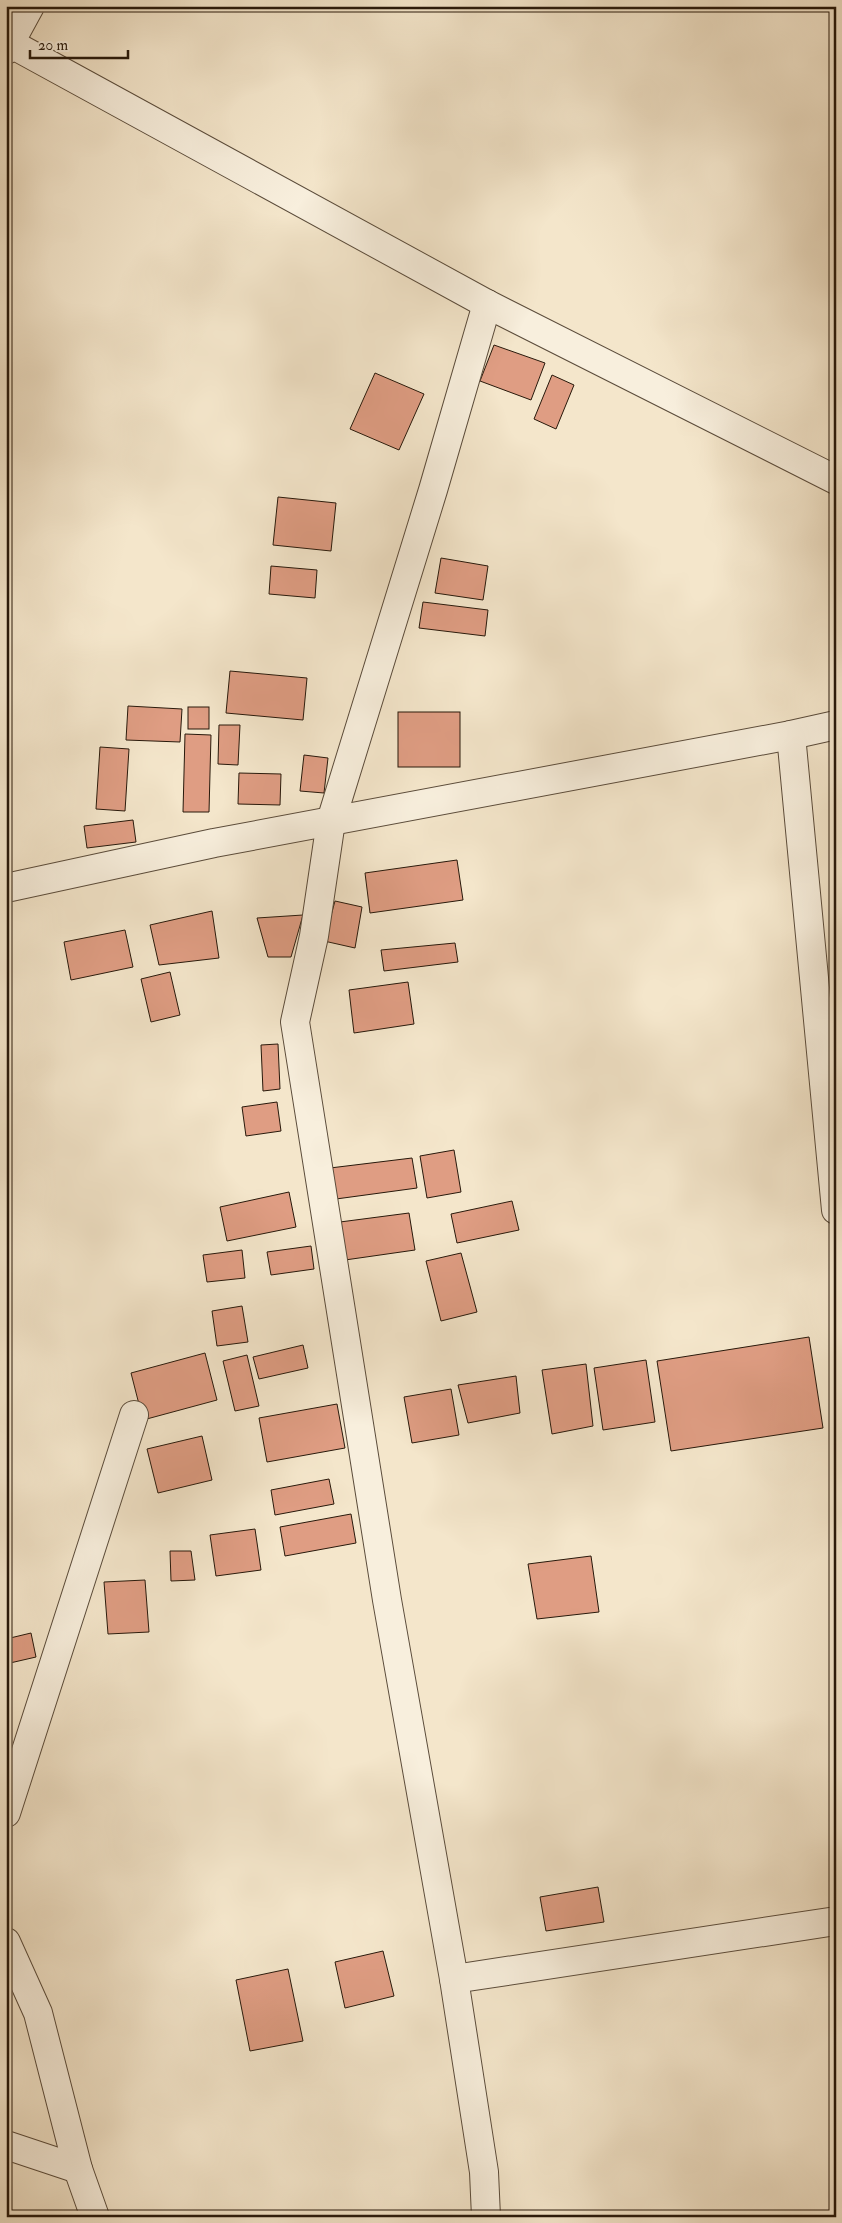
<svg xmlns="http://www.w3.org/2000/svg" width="842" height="2223" font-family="'IM FELL Double Pica',serif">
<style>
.building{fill:#df9d83;stroke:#28190b}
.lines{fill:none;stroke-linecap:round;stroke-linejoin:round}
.minor-casing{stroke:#5b4c3b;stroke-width:30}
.tertiary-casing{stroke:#5b4c3b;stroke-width:30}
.minor{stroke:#f8efdd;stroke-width:28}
.tertiary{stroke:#f8efdd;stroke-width:28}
</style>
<rect width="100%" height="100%" fill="#f4e6cb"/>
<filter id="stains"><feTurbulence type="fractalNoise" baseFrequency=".004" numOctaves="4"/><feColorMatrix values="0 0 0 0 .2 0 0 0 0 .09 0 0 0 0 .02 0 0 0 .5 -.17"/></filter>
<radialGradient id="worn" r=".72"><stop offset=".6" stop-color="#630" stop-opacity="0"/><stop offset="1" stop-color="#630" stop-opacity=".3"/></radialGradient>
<g class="building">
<path d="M494,345L545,363L531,400L480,381Z"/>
<path d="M375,373L424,394L399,450L350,429Z"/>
<path d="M552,375L574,385L556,429L534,419Z"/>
<path d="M278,497L336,503L331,551L273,545Z"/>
<path d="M441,558L488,566L483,600L435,593Z"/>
<path d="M271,566L317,570L315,598L269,594Z"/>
<path d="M423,602L488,610L485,636L419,628Z"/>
<path d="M230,671L307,678L303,720L226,713Z"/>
<path d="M128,706L182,709L180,742L126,740Z"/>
<rect x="188" y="707" width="21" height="22"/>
<rect x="398" y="712" width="62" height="55"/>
<path d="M219,725H240L238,765L218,764Z"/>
<path d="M185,734L211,735L209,812H183Z"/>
<path d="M100,747L129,749L125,811L96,809Z"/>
<path d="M304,755L328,758L324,793L300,791Z"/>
<path d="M239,773L281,774L280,805L238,804Z"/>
<path d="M133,820L136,842L87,848L84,826Z"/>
<path d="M457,860L463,900L370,913L365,873Z"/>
<path d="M335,901L362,907L355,948L324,941Z"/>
<path d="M212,911L219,958L159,965L150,925Z"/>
<path d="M303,915L291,957H268L257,918Z"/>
<path d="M125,930L133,967L71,980L64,942Z"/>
<path d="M455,943L458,962L384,971L381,950Z"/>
<path d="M170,972L180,1015L151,1022L141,979Z"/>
<path d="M408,982L414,1024L354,1033L349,990Z"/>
<path d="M278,1044L280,1089L263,1091L261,1045Z"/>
<path d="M277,1102L281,1131L246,1136L242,1107Z"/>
<path d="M454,1150L461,1192L427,1198L420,1156Z"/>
<path d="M412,1158L417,1188L336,1199L330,1168Z"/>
<path d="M289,1192L296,1227L227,1241L220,1207Z"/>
<path d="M512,1201L519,1230L457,1243L451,1214Z"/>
<path d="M409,1213L415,1250L345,1260L340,1222Z"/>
<path d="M311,1246L314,1269L271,1275L267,1252Z"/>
<path d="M242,1250L245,1278L207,1282L203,1255Z"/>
<path d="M461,1253L477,1312L441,1321L426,1261Z"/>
<path d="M242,1306L248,1342L217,1346L212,1311Z"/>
<path d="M809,1337L823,1428L671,1451L657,1361Z"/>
<path d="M303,1345L308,1368L259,1379L253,1357Z"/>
<path d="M205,1353L217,1400L143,1420L131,1373Z"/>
<path d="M247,1355L259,1406L235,1411L223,1361Z"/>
<path d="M646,1360L655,1422L603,1430L594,1368Z"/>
<path d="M586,1364L593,1426L552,1434L542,1370Z"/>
<path d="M516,1376L520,1413L468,1423L458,1385Z"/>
<path d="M451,1389L459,1435L412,1443L404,1397Z"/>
<path d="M337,1404L345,1448L267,1462L259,1418Z"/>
<path d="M202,1436L212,1480L158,1493L147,1449Z"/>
<path d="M329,1479L334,1504L275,1515L271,1490Z"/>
<path d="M351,1514L356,1543L285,1556L280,1527Z"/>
<path d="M255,1529L261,1570L216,1576L210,1535Z"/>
<path d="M170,1551H191L195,1580L171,1581Z"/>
<path d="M591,1556L599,1612L537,1619L528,1564Z"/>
<path d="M145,1580L149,1632L108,1634L104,1582Z"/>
<path d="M31,1633L36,1657L10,1663L6,1639Z"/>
<path d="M598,1887L604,1922L546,1931L540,1897Z"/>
<path d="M383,1951L394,1996L345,2008L335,1962Z"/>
<path d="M288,1969L303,2041L250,2051L236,1980Z"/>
</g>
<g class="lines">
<g class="minor-casing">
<g id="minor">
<path d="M6,41L487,304L836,480"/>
<path d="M791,735L836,1210"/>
<path d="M6,888L214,843L791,735L836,725"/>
<path d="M6,1813L134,1415"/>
<path d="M6,1942L38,2013L78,2169L95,2217"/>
<path d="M454,1979L836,1921"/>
<path d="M6,2145L78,2169"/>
<path d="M486,2217L484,2172L454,1979L387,1600L295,1022L314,936L331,821L433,490L487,304"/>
</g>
</g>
<g class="tertiary-casing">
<path id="tertiary" d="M6,50L30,6"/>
</g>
<use href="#minor" class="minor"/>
<use href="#tertiary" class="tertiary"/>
</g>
<rect width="842" height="2223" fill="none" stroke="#f4e6cb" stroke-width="25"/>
<rect x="8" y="8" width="827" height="2208" fill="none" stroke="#28190b" stroke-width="2.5"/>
<rect x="12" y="12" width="817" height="2198" fill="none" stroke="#28190b"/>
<path d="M30 50v8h98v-8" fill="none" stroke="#28190b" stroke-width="2.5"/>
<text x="38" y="50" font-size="15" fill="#28190b" stroke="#f8efdd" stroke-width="4" paint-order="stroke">20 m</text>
<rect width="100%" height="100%" filter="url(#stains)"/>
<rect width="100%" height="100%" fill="url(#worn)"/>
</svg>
